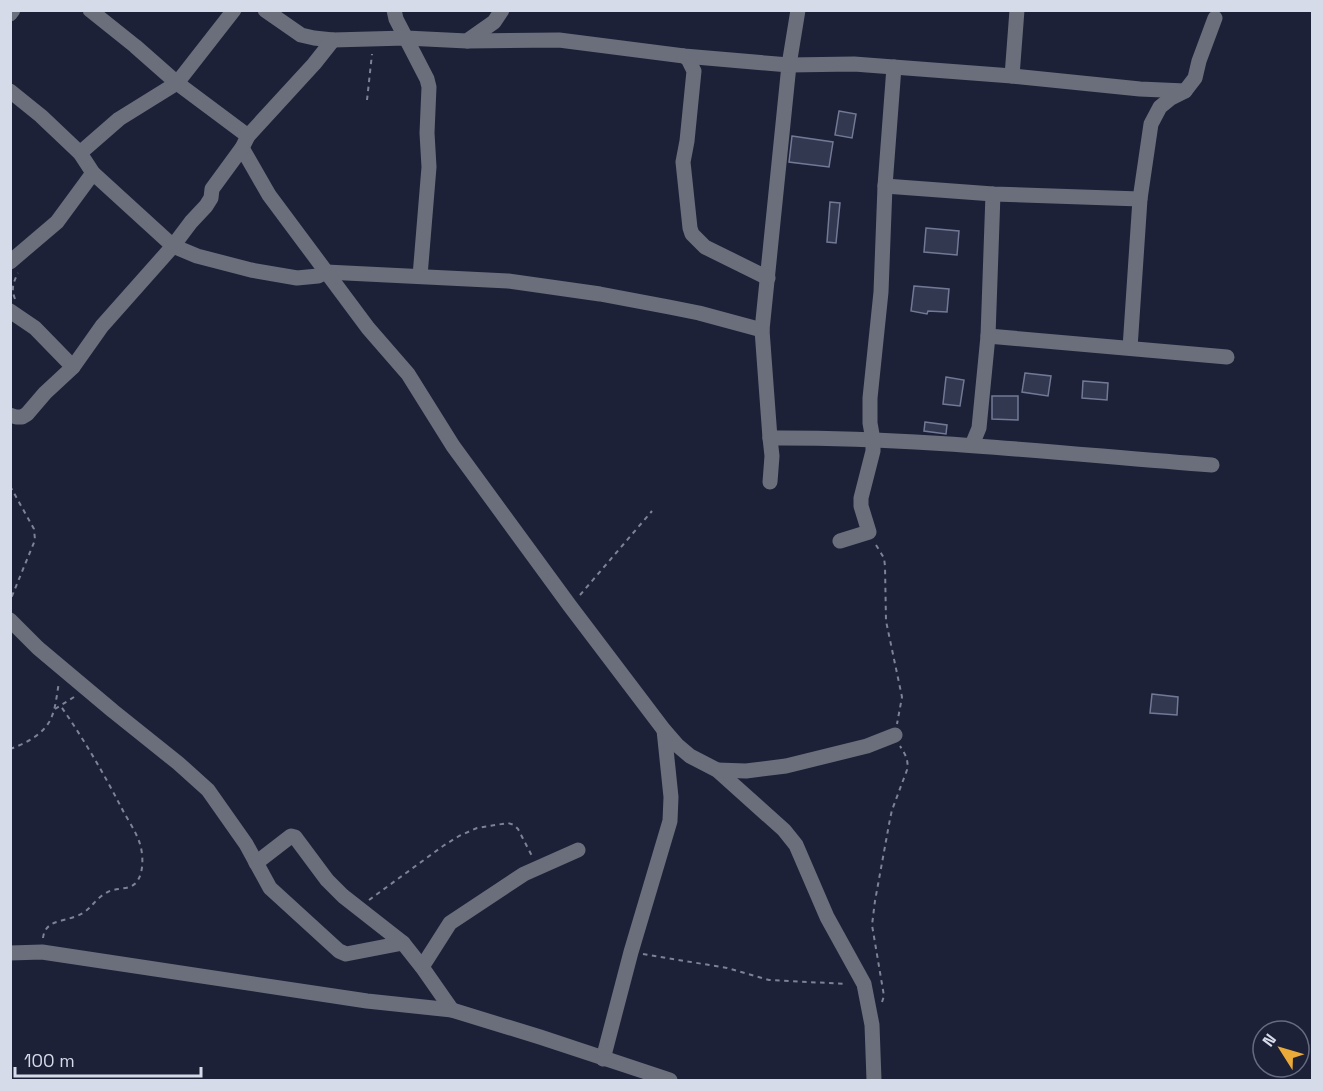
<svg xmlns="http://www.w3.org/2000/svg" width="1323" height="1091" font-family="'Space Grotesk',sans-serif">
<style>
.building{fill:#323850;stroke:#727995;stroke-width:1.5}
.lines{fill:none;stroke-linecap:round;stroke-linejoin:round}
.path{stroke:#7d8295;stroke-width:2;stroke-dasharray:4.5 4.5;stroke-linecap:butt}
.minor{stroke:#6b6f7b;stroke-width:15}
</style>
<rect width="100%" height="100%" fill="#1c2138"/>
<g class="building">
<path d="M839,111L856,114L852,138L835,135Z"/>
<path d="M792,136L833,142L829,167L789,162Z"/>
<path d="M830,202L840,203L836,243L827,242Z"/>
<path d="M926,228L959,231L957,255L924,252Z"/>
<path d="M914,286L949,289L947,312L928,311L927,314L911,311Z"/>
<path d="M1025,373L1051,376L1048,396L1022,392Z"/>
<path d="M946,377L964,380L960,406L943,404Z"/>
<path d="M1083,381L1108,383L1107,400L1082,398Z"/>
<path d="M992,396H1018V420L992,419Z"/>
<path d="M925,422L947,425L946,434L924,431Z"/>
<path d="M1152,694L1178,697L1177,715L1150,713Z"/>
</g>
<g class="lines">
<g class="path">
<path d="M367,100L372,54"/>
<path d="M15,299C11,289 13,283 18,273"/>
<path d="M10,486L34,529L35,540L10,601"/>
<path d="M876,545L884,558L885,566L886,621L902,697L897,724"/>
<path d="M580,595L652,511"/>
<path d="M55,709L74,697"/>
<path d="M10,749C27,743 46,733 52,716C56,706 57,693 59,682"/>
<path d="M369,900L443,846L459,836L477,828L508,823L514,825L518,829L532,856"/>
<path d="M43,938C45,921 60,922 74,917C92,911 92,901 106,893C116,886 131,892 138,880C144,870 143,854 140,844C136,831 127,819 121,807C103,772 83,738 60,705"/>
<path d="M643,954L727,968L769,980L847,984"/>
<path d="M882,1002L884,996L872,925L875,901L890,819L892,810L907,770C909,760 905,754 900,746"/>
</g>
<g class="minor">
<path d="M90,10L135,46L177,83L248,136"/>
<path d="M265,10L301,35L314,38L333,40L406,38L467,41L494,22L502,10"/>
<path d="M394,10L396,19L427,79L429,87L427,133L429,167L420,276"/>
<path d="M798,10L789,65L762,330L770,438C918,437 1065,454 1212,465"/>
<path d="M10,14L13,10"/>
<path d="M467,41L559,40L684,56L789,65L854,64L1012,76L1140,89L1185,91"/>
<path d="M684,56L688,59L694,71L687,141L683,162L690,228L692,234L705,247L768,278"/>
<path d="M1012,76L1017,10"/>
<path d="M10,91L41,116L80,153L93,173L173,246L197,256L251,270L297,278L318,276L326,272L508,281L600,294L669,307L699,313L762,330"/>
<path d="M242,148L269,195L368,328L408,374L453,446L570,606L664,730L677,745L690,756L717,770L784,830L796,845L827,917L864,984L872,1025L874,1080"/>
<path d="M80,153L119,119L177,83L234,10"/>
<path d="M885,186L993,194L1140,199"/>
<path d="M10,262L57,222L93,173"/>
<path d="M10,311L35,328L73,367"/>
<path d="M988,336L1227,357"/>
<path d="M1130,348L1140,199L1151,124L1160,107L1171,98L1185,91L1195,78L1199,61L1215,18"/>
<path d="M10,415L16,417H22L27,414L45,393L73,367L102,326L173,246L191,222L206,206L211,198L212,189L242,148L248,136L314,64L333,40"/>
<path d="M770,438L772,456L770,482"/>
<path d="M972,445L979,428L988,336L993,194"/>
<path d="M840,541L869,532L861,506V498L873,451V440L870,423V398L881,292L885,186L894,67"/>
<path d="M10,620L38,648L113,711L178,763L208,790L246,844L270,888L339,951L346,954L403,943"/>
<path d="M717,770L746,771L786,766L867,746L895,735"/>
<path d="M256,863L291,836L295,837L327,880L343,896L403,943L422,967L452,1010"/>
<path d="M10,953L42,952L367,1001L452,1010L540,1037L670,1080"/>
<path d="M422,967L450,923L524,874L578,850"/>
<path d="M603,1059L631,952L670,821L671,797L664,730"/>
</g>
</g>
<rect width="1323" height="1091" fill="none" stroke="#d6dbea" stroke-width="24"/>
<g transform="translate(1281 1049) rotate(307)"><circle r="28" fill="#1c2138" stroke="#666b7f" stroke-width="1.5"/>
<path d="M0-4.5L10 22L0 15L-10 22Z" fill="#eaaa39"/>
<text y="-9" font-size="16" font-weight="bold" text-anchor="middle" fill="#d6dbea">N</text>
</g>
<path d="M15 1067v9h186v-9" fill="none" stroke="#d6dbea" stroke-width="3"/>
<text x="24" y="1067" font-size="18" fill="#d6dbea" stroke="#1c2138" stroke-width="4.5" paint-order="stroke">100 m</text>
</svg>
